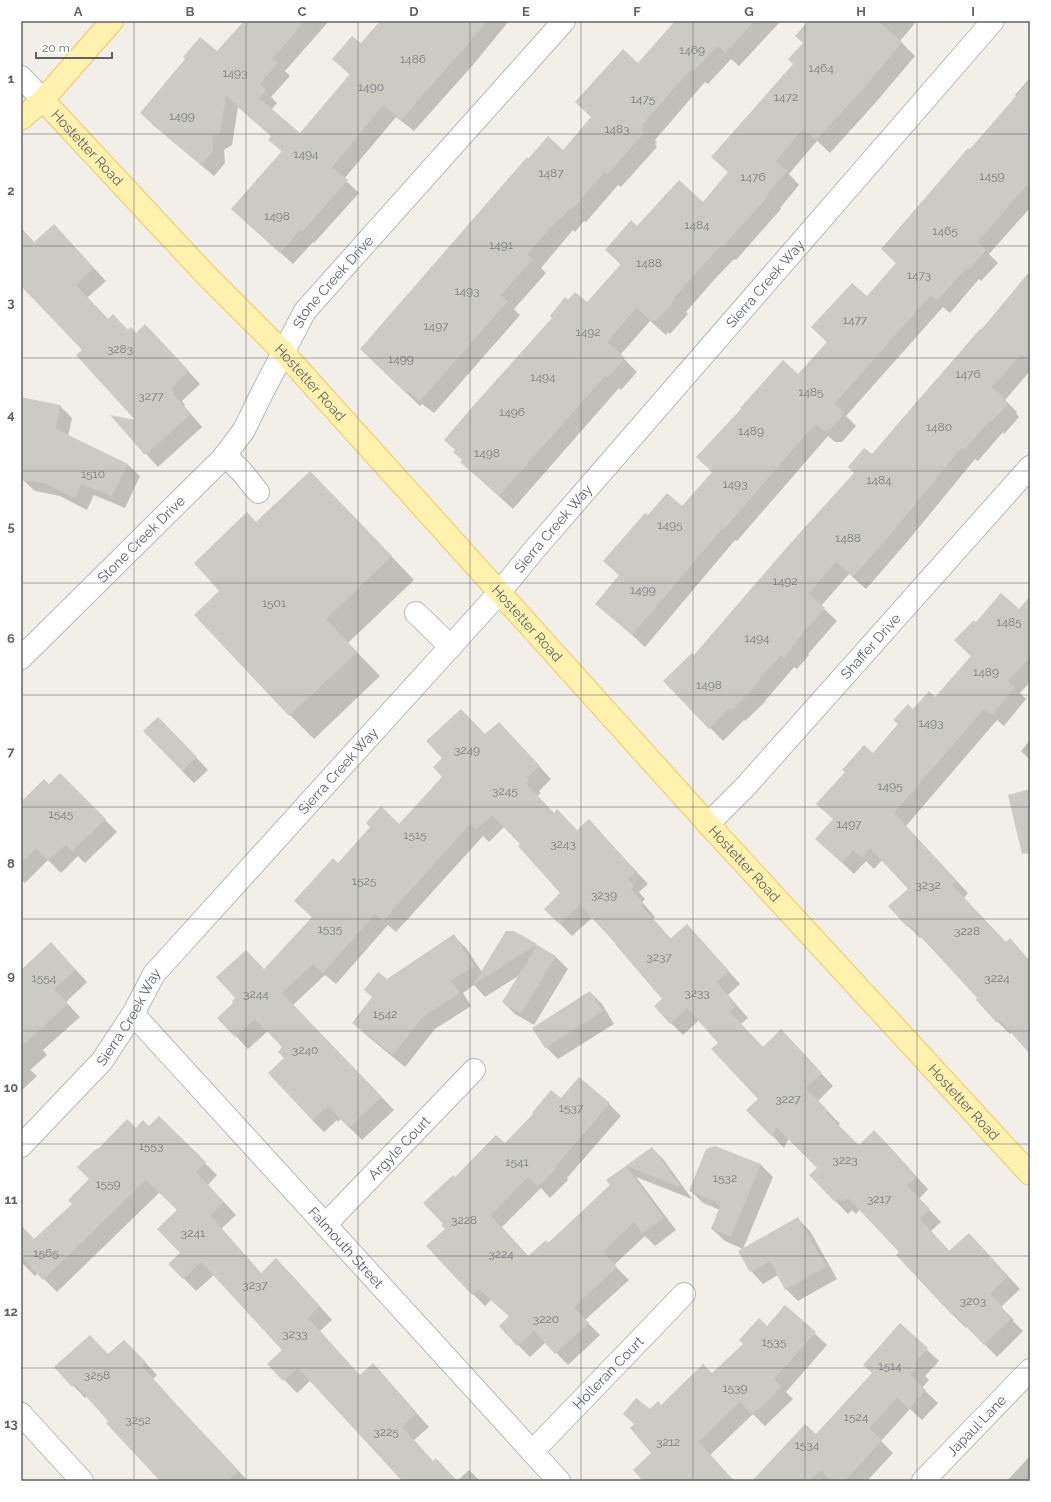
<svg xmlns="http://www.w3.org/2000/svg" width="1051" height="1502" font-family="Raleway,sans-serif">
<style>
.shadow{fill:#0003}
.building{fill:#cccac5}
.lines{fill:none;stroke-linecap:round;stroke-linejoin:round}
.minor-casing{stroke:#b5b8bc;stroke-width:24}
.major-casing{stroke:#f2c960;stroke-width:24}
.minor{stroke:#fff;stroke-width:22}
.major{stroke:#fff2af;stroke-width:22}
.grid{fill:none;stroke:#5f6368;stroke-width:1;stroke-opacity:0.55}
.labels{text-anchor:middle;stroke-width:3;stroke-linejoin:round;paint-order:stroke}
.number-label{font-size:12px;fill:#7a7d7f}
.street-label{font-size:14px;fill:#5f6368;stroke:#fff}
.neatline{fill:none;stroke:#5f6368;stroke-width:1.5}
.grid-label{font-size:13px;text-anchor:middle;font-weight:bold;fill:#5f6368}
</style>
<rect width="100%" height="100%" fill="#f1efe8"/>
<g class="shadow">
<path d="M245,21H329L285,71L290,76L271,97L277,103L271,110L300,134L350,75L334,59L361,45L381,21H509L472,66L414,131L396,117L344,179L359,193L314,243L313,242L293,264L232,209L282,152L270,139L272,137L238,107L232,145L224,150L225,163L214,176L153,125L141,113L217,53Z"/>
<path d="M677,21H781L739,66L731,59L708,84L705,82L655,140L657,142L655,144L657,147L621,187L618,185L586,222L584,221L575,232L573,230L541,268L546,273L514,309L520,315L434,413L422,404L420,406L375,363L528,160L563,151Z"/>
<path d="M810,21H917L900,41L915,56L877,101L830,153L817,141L789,174L799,185L780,208L781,209L736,260L734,259L713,281L686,312L688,314L670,334L668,332L666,335L650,321L620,355L637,372L621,390L619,388L513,509L461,462L568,301L587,304L621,265L606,250L637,227L703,203L729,173L713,157L794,64L804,44Z"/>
<path d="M1030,78V208L989,254L998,263L981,281L979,279L950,313L943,307L846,416L856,426L842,442H835L828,436L737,541L735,540L645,647L597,603L620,576L605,561L648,517L682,507L828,343L812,327L867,298L897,264L882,249L970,151L1017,97L1015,95Z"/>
<path d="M21,228L35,243L66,238L106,281L87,298L108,320L113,315L128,330L136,334L157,337L200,384L182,401L185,405L184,406L202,427L158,467L112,416L138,421L83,350L21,285Z"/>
<path d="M1030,275V371L1005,400L1017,412L1016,413L1019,417L1004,434L1003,432L978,461L975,459L907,542L866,589L849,574L821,606L837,621L808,654L809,655L797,669L794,667L765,701H766L745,721L744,720L723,741L665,681L694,657L872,455L920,398Z"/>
<path d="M21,398L60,406L72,418L68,436L127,464L140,476L125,508L94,495L87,510L60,496L35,491L22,479L21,477Z"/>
<path d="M334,496L414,580L348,643L380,676L314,739L290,715L221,591L256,523Z"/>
<path d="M1030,598V682L1020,693L1026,699L1004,726L997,720L906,826L968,893L964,898L1006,943L1010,940L1030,961V1052L1012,1032L1010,1034L998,1022L979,998L922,937L920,938L908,926L909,889L882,860L874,869L866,861L854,874L817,839L834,820L818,804L873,755L913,710L935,698L972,657L976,624L1019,610Z"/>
<path d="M499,723L551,779L539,791L541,793L537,796L554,814L577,831L589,820L648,884L639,892L645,899L642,902L655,917L653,919L671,939L699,938L740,984L728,995L748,1018L741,1024L763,1048L793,1043L833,1086L818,1101L840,1124L837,1126L859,1146L886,1144L928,1189L919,1199L941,1222L931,1231L950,1252L969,1234L1020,1289L1001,1307L1014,1320L1013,1321L1023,1331L997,1357L967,1326L966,1328L954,1316L900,1252L860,1209L856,1214L852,1210L848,1214L811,1176L818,1168L789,1138L784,1148L748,1110L760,1099L719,1043L699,1020L683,1035L671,1023L663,999L593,917L572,936L546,909L562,893L522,844L505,826L489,842L483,836L396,932L388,925L336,984L325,975L293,1005L394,1110L362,1140L341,1119L338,1122L337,1120L324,1132L312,1120L285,1058L284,1047L268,1031L248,1049L219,1018L313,918L295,901L338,865L399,825L485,735Z"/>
<path d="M170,730L208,770L194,783L182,771Z"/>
<path d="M1030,740V760L1021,751Z"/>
<path d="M60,774L117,832L85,863L78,856L61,873L48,860L25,883L21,879V803L49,785Z"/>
<path d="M514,932L556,957L568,969L534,1025L515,1014L503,1002L520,975L485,997L474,985L463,993L471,1006L435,1029L405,1067L366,1035L354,1023L387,980L454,936L466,948L482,972Z"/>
<path d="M63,956L87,982L66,1002L80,1017L43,1050L47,1055L30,1070L37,1076L21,1091V971Z"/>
<path d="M590,992L602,1004L614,1024L558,1059L546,1047Z"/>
<path d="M561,1100L609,1104L621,1116L567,1178L568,1180L550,1198L541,1188L502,1227L529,1257L548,1244L611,1186L607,1180L652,1148L664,1160L692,1199L636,1177L676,1230L655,1246L645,1236L614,1265L629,1280L585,1320L600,1335L568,1365L546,1342L530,1357L518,1345L510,1317L491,1300L485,1306L473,1294L446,1229L455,1178L505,1145Z"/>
<path d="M159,1118L217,1175L208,1185L236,1215L221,1229L241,1251L261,1274L289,1272L332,1320L320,1331L360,1376L373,1364L385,1377L429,1427L414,1440L433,1462L436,1459L457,1481L469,1470L480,1481H403L311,1380L297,1393L269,1364L283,1351L214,1275L196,1291L170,1264L182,1253L178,1210L160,1192L57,1292L38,1273L35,1276L21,1262V1226L35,1240L73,1204L90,1179L98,1150L136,1129L149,1127Z"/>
<path d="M761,1165L773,1177L743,1249L725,1241L712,1229L720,1210L703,1203L691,1191Z"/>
<path d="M798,1219L810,1231L837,1279L798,1301L786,1289L778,1275L763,1284L751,1271Z"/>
<path d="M785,1306L827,1345L786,1392L793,1399L765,1426L753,1414L710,1455L734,1481H644L653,1453L650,1411L661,1406L712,1374L767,1327Z"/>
<path d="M900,1325L939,1361L925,1376L929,1380L922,1388L938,1403L922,1420L910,1409L881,1441L893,1453L867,1481H754L816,1436L873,1374Z"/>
<path d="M136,1353L157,1375L153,1379L189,1419L248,1481H161L87,1396L85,1398L56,1367L108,1355Z"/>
<path d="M1030,1456V1481H1007Z"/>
</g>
<g class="building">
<path d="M244,21H305L273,58L278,63L260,84L266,90L259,98L300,133L350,74L332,59L352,36L361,43L380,21H488L401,120L383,105L332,167L348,180L302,232L300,230L280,253L231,209L282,151L268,140L271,136L226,96L220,133L212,137L213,151L201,165L140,113L185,59L183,57L200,37L217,51Z"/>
<path d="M675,21H754L725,53L717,46L694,71L691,69L642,125L644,127L642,130L644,133L607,175L604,172L572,210L570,208L561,219L559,218L527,254L533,259L501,295L508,301L420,401L408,391L406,393L360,349L527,157L528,159L548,136L563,150L591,117L575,102L623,49L638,63Z"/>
<path d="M808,21H878L902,42L864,88L816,140L803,129L776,161L787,171L767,194L769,195L722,248L721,246L700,268L674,298L675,300L656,321L654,320L652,322L636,308L607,342L625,358L607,378L605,376L499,496L460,462L462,460L453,452L455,450L444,440L474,405L552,318L550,316L565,297L568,300L575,292L587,302L621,264L605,250L631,220L637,226L679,180L703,202L728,172L711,157L793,64L788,59L803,43L795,36Z"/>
<path d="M1030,80V182L977,242L986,250L969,270L966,268L937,301L930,296L908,321L834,404L845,413L829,430H822L815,424L724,529L723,528L632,635L595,604L619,575L603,561L645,513L648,515L667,493L682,506L712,472L696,457L741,409L740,408L783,360L798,374L827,342L811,327L852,283L867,296L896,263L881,249L968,148L970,149Z"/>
<path d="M54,224L94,268L76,285L108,319L113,314L127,330L131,327L136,333L145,324L189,371L171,388L174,392L173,394L191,414L145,455L110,415L135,420L76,355L82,350L21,286V228L34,242Z"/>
<path d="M1030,271V362L1021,354L992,387L1005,398L1003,400L1008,404L991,422L990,420L965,449L962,447L895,529L853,577L836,562L808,594L825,608L796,641L797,642L784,658L781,655L753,687L754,688L732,710L730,708L709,729L663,681L692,653L694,655L788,546L854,473L848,467L864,448L872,454L980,329L981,330Z"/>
<path d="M21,397L60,405L56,429L128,464L112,496L81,484L75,498L47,484L21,480Z"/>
<path d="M310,471L392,556L326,619L357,652L289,716L194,615L219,591L194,563L247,512L256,522Z"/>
<path d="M1001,593L1019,609L1030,596V657L1008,681L1015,687L992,715L984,709L894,813L957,881L952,885L1006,942L1010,938L1030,961V1054L1000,1020L997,1023L976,1000L977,998L910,925L907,927L888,906L908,889L870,848L862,858L853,850L842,863L815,839L833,819L816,804L845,772L842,770L864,745L873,753L898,724L893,720L908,704L913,709L929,691L935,697L971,656L954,640L974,620L976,622Z"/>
<path d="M461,709L485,734L499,722L540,766L527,778L529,780L526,783L554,813L557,809L577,830L589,819L636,872L628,879L634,886L631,889L644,904L642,906L670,939L687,924L729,971L717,982L736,1006L730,1012L763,1047L781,1029L822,1073L806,1088L828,1111L826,1113L859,1145L874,1130L893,1150L917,1177L907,1186L930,1209L920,1219L949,1251L969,1233L1008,1276L990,1294L1003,1307L1002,1309L1011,1319L984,1345L955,1315L953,1316L896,1255L899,1252L848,1198L843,1202L839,1199L835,1202L809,1175L817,1168L776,1127L772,1137L746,1110L758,1099L711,1049L718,1043L687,1008L670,1024L654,1006L662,999L615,944H616L580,905L559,924L544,909L560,893L518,846L520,844L492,815L476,830L470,824L383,921L375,914L323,973L313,964L282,993L382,1097L349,1128L329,1107L325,1110L324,1109L312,1120L268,1073L284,1058L278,1052L282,1047L255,1019L235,1037L217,1018L233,1003L232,1001L235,998L216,977L246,950L264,969L312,917L294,901L333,858L338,863L370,827L366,823L381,806L399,824L442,777L433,767L442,758L426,741Z"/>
<path d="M158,717L197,757L182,771L143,731Z"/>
<path d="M60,773L106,819L72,851L66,845L48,861L36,849L21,863V802L44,779L49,784Z"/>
<path d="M1030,789V853L1022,854L1008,795Z"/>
<path d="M506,931H514L537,944L473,985Z"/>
<path d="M454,934L474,966L451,980L460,993L423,1017L393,1055L352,1023L372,997L364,990L378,972L387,979Z"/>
<path d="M51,942L76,970L54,989L68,1004L21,1047V970Z"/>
<path d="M537,945L556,956L521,1014L502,1002Z"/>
<path d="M590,991L603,1011L545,1048L532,1028Z"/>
<path d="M579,1077L610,1103L556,1166L557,1167L538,1187L528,1177L491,1215L492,1217L528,1256L546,1240L548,1243L610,1185L606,1180L652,1147L682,1188L626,1166L664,1218L642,1234L634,1222L603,1252L617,1267L574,1307L589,1323L555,1354L534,1331L517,1346L499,1326L509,1316L479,1289L472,1295L426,1246L445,1229L441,1225L443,1224L423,1203L453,1175L455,1177L496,1135L505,1143L533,1114L532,1113L551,1090L561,1098Z"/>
<path d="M159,1116L206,1162L196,1172L224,1202L210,1215L261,1273L276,1258L295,1279L320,1306L308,1318L360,1375L373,1363L417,1413L402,1427L433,1461L436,1458L457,1481H402L298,1368L283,1381L267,1364L282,1350L201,1262L183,1279L168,1264L180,1253L157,1229L177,1210L146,1180L43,1280L21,1256V1225L34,1239L72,1204L68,1200L89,1179L77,1167L97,1148L98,1149L127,1119L136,1128L143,1120L149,1126Z"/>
<path d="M715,1146L761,1164L731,1237L711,1229L720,1206L716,1204L717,1202L689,1191L706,1149Z"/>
<path d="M798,1217L826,1267L785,1290L770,1261L750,1272L738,1251Z"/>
<path d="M785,1305L816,1332L774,1379L782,1387L752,1415L740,1402L699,1442L734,1481H643L633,1470L651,1453L630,1428L634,1424L623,1414L636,1398L650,1409L658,1401L661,1405L703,1364L712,1373L743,1344L739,1340L759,1318L767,1326Z"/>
<path d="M900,1323L928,1348L914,1364L917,1367L910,1375L926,1390L909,1409L897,1398L869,1428L882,1440L845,1481H832L821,1470L809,1481H752L805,1424L816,1434L872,1373L863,1365Z"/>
<path d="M90,1335L108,1354L124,1340L146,1362L142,1366L177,1405L239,1471L228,1481H160L106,1423L108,1421L75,1384L72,1387L54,1367Z"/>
</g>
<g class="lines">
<g class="minor-casing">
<g id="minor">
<path d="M21,77L43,100"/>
<path d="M225,455L242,472L258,492"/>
<path d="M416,613L451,647"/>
<path id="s1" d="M21,658L223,458L244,430L262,393L305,311L564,21"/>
<path id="s2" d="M708,824L746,786L1030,467"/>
<path id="s3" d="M133,1014L559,1481"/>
<path id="s4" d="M21,1146L102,1061L133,1014L154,974L499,593L534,550L993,21"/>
<path id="s5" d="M325,1225L474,1070"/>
<path d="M21,1414L82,1481"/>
<path id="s6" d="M532,1452L684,1294"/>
<path id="s7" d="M923,1481L1030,1370"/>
</g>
</g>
<g class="major-casing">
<g id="major">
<path id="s8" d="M43,100L206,275L283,352L708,824L1030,1174"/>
<path d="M21,119L43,100L112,21"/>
</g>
</g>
<use href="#minor" class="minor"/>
<use href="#major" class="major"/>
</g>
<path class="grid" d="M134,21V1481M246,21V1481M358,21V1481M470,21V1481M581,21V1481M693,21V1481M805,21V1481M917,21V1481M21,134H1030M21,246H1030M21,358H1030M21,471H1030M21,583H1030M21,695H1030M21,807H1030M21,919H1030M21,1031H1030M21,1144H1030M21,1256H1030M21,1368H1030"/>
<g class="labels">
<g class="number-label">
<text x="692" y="54">1469</text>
<text x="413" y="63">1486</text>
<text x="821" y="72">1464</text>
<text x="235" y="77">1493</text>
<text x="371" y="91">1490</text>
<text x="786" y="101">1472</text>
<text x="643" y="103">1475</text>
<text x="182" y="120">1499</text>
<text x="617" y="133">1483</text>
<text x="306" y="158">1494</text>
<text x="551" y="177">1487</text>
<text x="992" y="180">1459</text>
<text x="753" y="181">1476</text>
<text x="277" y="220">1498</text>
<text x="697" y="229">1484</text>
<text x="945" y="235">1465</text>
<text x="501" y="249">1491</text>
<text x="649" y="267">1488</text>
<text x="919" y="279">1473</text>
<text x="467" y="295">1493</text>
<text x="855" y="324">1477</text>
<text x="436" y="330">1497</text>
<text x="588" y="336">1492</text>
<text x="120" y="353">3283</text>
<text x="401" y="363">1499</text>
<text x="968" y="378">1476</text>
<text x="543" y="381">1494</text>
<text x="811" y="396">1485</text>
<text x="151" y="400">3277</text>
<text x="512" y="416">1496</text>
<text x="939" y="431">1480</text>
<text x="751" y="435">1489</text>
<text x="487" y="457">1498</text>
<text x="93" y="478">1510</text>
<text x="879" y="484">1484</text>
<text x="735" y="488">1493</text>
<text x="670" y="529">1495</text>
<text x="848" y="542">1488</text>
<text x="785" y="585">1492</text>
<text x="643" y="594">1499</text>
<text x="274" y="607">1501</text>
<text x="1009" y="626">1485</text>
<text x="757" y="642">1494</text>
<text x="986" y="676">1489</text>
<text x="709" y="689">1498</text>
<text x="931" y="727">1493</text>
<text x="467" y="754">3249</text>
<text x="890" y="790">1495</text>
<text x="505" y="795">3245</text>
<text x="61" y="818">1545</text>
<text x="849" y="828">1497</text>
<text x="415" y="839">1515</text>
<text x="563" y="848">3243</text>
<text x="364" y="885">1525</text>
<text x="928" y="889">3232</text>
<text x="604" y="899">3239</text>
<text x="330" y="933">1535</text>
<text x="967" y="935">3228</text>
<text x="659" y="961">3237</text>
<text x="44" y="982">1554</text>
<text x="997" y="982">3224</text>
<text x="697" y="997">3233</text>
<text x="256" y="998">3244</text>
<text x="385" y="1018">1542</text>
<text x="305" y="1054">3240</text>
<text x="788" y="1103">3227</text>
<text x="571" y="1112">1537</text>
<text x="151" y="1150">1553</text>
<text x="845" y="1164">3223</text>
<text x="517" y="1166">1541</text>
<text x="725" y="1182">1532</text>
<text x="108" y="1188">1559</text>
<text x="879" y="1203">3217</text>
<text x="464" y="1224">3228</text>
<text x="193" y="1237">3241</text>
<text x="46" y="1257">1565</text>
<text x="501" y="1258">3224</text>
<text x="255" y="1289">3237</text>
<text x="973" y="1305">3203</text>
<text x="546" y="1323">3220</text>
<text x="295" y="1338">3233</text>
<text x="774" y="1346">1535</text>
<text x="890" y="1370">1514</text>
<text x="97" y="1379">3258</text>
<text x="735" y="1392">1539</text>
<text x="856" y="1421">1524</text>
<text x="138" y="1424">3252</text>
<text x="386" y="1436">3225</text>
<text x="668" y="1446">3212</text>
<text x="807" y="1449">1534</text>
</g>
<g class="street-label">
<text dy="5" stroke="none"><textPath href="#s8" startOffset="65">Hostetter Road</textPath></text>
<text dy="5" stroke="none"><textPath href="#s1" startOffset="493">Stone Creek Drive</textPath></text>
<text dy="5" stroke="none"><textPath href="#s4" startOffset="1141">Sierra Creek Way</textPath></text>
<text dy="5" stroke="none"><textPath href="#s8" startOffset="389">Hostetter Road</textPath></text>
<text dy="5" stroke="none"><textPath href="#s4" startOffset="817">Sierra Creek Way</textPath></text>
<text dy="5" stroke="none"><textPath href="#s1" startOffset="169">Stone Creek Drive</textPath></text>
<text dy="5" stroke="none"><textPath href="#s8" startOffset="713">Hostetter Road</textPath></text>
<text dy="5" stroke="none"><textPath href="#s2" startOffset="241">Shaffer Drive</textPath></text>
<text dy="5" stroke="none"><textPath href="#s4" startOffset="493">Sierra Creek Way</textPath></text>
<text dy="5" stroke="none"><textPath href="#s8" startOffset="1037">Hostetter Road</textPath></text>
<text dy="5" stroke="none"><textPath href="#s4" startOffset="169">Sierra Creek Way</textPath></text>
<text dy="5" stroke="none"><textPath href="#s8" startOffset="1361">Hostetter Road</textPath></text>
<text dy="5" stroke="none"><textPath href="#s5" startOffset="107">Argyle Court</textPath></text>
<text dy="5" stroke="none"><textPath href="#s3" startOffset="316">Falmouth Street</textPath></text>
<text dy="5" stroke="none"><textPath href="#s6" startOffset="110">Holleran Court</textPath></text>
<text dy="5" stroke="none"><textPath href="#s7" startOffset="77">Japaul Lane</textPath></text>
</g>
</g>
<rect width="1051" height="1502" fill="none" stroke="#ffffff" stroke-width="44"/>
<path d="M36 52v6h76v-6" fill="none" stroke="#5f6368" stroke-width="2"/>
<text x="42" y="52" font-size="12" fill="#5f6368" stroke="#ffffff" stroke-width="3" paint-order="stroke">20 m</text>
<rect x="22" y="22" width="1007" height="1458" class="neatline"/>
<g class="grid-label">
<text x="78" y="16">A</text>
<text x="190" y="16">B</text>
<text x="302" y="16">C</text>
<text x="414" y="16">D</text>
<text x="526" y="16">E</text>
<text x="637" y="16">F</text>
<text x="749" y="16">G</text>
<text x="861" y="16">H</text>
<text x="973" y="16">I</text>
<text x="11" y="83">1</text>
<text x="11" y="195">2</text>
<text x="11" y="307">3</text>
<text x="11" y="419">4</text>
<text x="11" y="531">5</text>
<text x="11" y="643">6</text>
<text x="11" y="756">7</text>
<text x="11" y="868">8</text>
<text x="11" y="980">9</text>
<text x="11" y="1092">10</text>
<text x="11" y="1204">11</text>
<text x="11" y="1316">12</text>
<text x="11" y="1428">13</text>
</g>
</svg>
